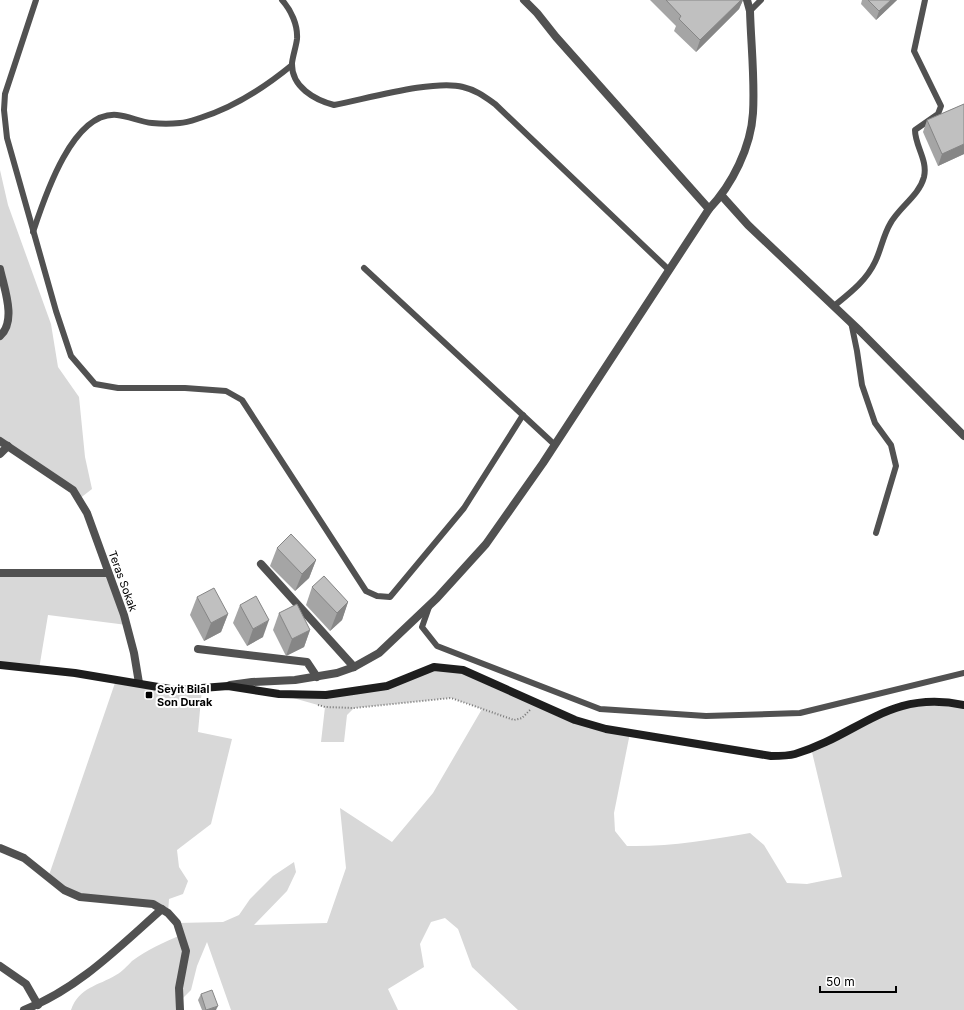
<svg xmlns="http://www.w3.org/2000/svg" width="964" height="1010" font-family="Inter,sans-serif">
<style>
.green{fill:#d8d8d8}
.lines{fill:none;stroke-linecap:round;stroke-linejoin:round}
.path{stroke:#737373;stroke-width:2;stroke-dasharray:1 2;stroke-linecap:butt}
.lane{stroke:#515151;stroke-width:6}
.street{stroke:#515151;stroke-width:8}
.secondary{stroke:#1e1e1e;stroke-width:8}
.wall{fill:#a5a5a5}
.shaded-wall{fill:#868686}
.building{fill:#c0c0c0;stroke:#868686}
.poi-dot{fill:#000;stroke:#fff;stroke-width:1.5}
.labels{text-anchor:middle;stroke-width:4;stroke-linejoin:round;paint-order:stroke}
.street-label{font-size:11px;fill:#000;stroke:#fff}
.poi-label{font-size:11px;font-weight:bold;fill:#000;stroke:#fff;text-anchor:start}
</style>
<rect width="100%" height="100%" fill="#fff"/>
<g class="green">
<path d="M0,170L8,205L51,324L58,367L79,397L85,457L92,489L79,499L8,446L0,454V336L7,327L0,269Z"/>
<path d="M108,573L127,625L48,615L39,669L0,665V575Z"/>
<path d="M434,667L463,670L575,720L630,733L614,813L615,831L627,846C669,847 709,840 750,833L764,845L787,883L807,884L842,877L811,748L896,707L964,705V1010H518L472,967L458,929L445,918L431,922L420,944L424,967L388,989L398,1010H231L207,942L197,966L191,990L180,1001V1010H71C79,987 98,986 116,975C122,972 127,966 132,961C147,950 164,942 181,935L177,923L223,922L239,915L250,899L273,876L294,862L296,872L287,891L254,925L327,923L346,868L340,808L392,842L433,793L482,709L451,698L354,708L347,715L344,742H321L325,707L279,694L326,695L387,686Z"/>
<path d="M116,680L176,690L202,688L198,732L232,739L211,824L177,850L179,867L188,881L183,894L169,899L168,913L153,904L80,897L48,878Z"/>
</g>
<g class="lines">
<path class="path" d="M318,705L325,707L354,708L451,698L514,720L522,718L531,709"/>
<g class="lane">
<path d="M36,0L5,94L4,110L7,138L56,311L71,356L95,384L118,388H185L226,391L242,400L366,591L377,596L390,597L464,508L523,415"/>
<path d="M282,0C291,10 298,25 297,39C296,47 293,55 292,63C291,87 315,100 334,105C366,99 435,79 463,87C476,90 485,97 495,104L669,270"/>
<path d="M750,11L761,0"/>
<path d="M33,232C44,199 72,111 117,115C129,116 140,122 152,123C161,124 171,124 180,123C186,123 194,120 200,118C235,107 264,88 292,65"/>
<path d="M364,268L555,445"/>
<path d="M834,306C850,293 866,281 875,262C881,250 883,236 890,224C899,207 919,196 924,177C928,160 915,146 915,130L938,114L941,106L914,51L925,0"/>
<path d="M851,322L857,351L862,385L875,423L891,445L896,466L876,533"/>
<path d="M429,607L422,627L437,646L600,709L706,716L800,713L964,673"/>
</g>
<g class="street">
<path d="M524,0L537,13L556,37L709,209"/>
<path d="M722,196L748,225L860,331L964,436"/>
<path d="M0,269C4,288 17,321 0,336"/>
<path d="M0,441L73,490L87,513L124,615L134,653L139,683"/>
<path d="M0,454L8,446"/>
<path d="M261,564L354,667"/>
<path d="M0,573H108"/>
<path d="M198,649L307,662L317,677"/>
<path d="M230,685L252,682L295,680L337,673L354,667L379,653L437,598L486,544L543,463L709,209C732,185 751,147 753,113C755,79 751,45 750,11L747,0"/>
<path d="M0,848L24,858L64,890L80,897L153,904L168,913L177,923L186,951L179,988L180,1010"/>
<path d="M0,966L26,984L38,1005"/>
<path d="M24,1010C78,989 119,947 162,909"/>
</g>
<path class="secondary" d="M0,665L75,673L176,690L228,686L279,694L326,695L387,686L434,667L463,670L575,720L606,729L771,756C779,756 788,756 795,754C859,735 889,689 964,705"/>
</g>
<g class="wall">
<path d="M650,0H743L739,9L696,52L674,31L676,26Z"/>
<path d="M862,0H897L876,20L861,4Z"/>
<path d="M964,104V154L938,166L923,132L927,120Z"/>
<path d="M277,548L316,560L309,578L295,591L270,566Z"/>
<path d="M312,587L348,602L342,620L330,631L306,605Z"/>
<path d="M197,597L228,614L221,632L204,641L190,615Z"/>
<path d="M240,605L263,637L247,646L233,623Z"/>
<path d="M279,613L310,630L304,647L286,656L273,630Z"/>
<path d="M201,994L216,1010H202L198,1000Z"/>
</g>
<g class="shaded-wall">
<path d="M741,0H743L739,9L696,52L700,40Z"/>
<path d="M891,0H897L876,20L879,11Z"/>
<path d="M964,144V154L938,166L942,154Z"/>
<path d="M316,560L309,578L295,591L302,574Z"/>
<path d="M348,602L342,620L330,631L337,613Z"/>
<path d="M228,614L221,632L204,641L211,623Z"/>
<path d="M269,620L263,637L247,646L253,629Z"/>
<path d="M310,630L304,647L286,656L292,639Z"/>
<path d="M218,1006L216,1010H206Z"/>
</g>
<g class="building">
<path d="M666,0H741L700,40L679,19L681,16Z"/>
<path d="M868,0H891L879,11Z"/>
<path d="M964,104V144L942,154L927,120Z"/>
<path d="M291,534L316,560L302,574L277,548Z"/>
<path d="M324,576L348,602L337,613L312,587Z"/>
<path d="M214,588L228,614L211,623L197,597Z"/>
<path d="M256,596L269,620L253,629L240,605Z"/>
<path d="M297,604L310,630L292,639L279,613Z"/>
<path d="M212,990L218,1006L206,1010L201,994Z"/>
</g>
<rect class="poi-dot" x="145" y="691" width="8" height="8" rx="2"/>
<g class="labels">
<g class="street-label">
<text transform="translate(123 581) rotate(70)" y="4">Teras Sokak</text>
</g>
<g class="poi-label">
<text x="157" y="693">Seyit Bilal<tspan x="157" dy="13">Son Durak</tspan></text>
</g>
</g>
<path d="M820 986v6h76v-6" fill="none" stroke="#000000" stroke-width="2"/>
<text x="826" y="986" font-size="12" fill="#000000" stroke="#ffffff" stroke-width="3" paint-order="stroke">50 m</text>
</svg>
